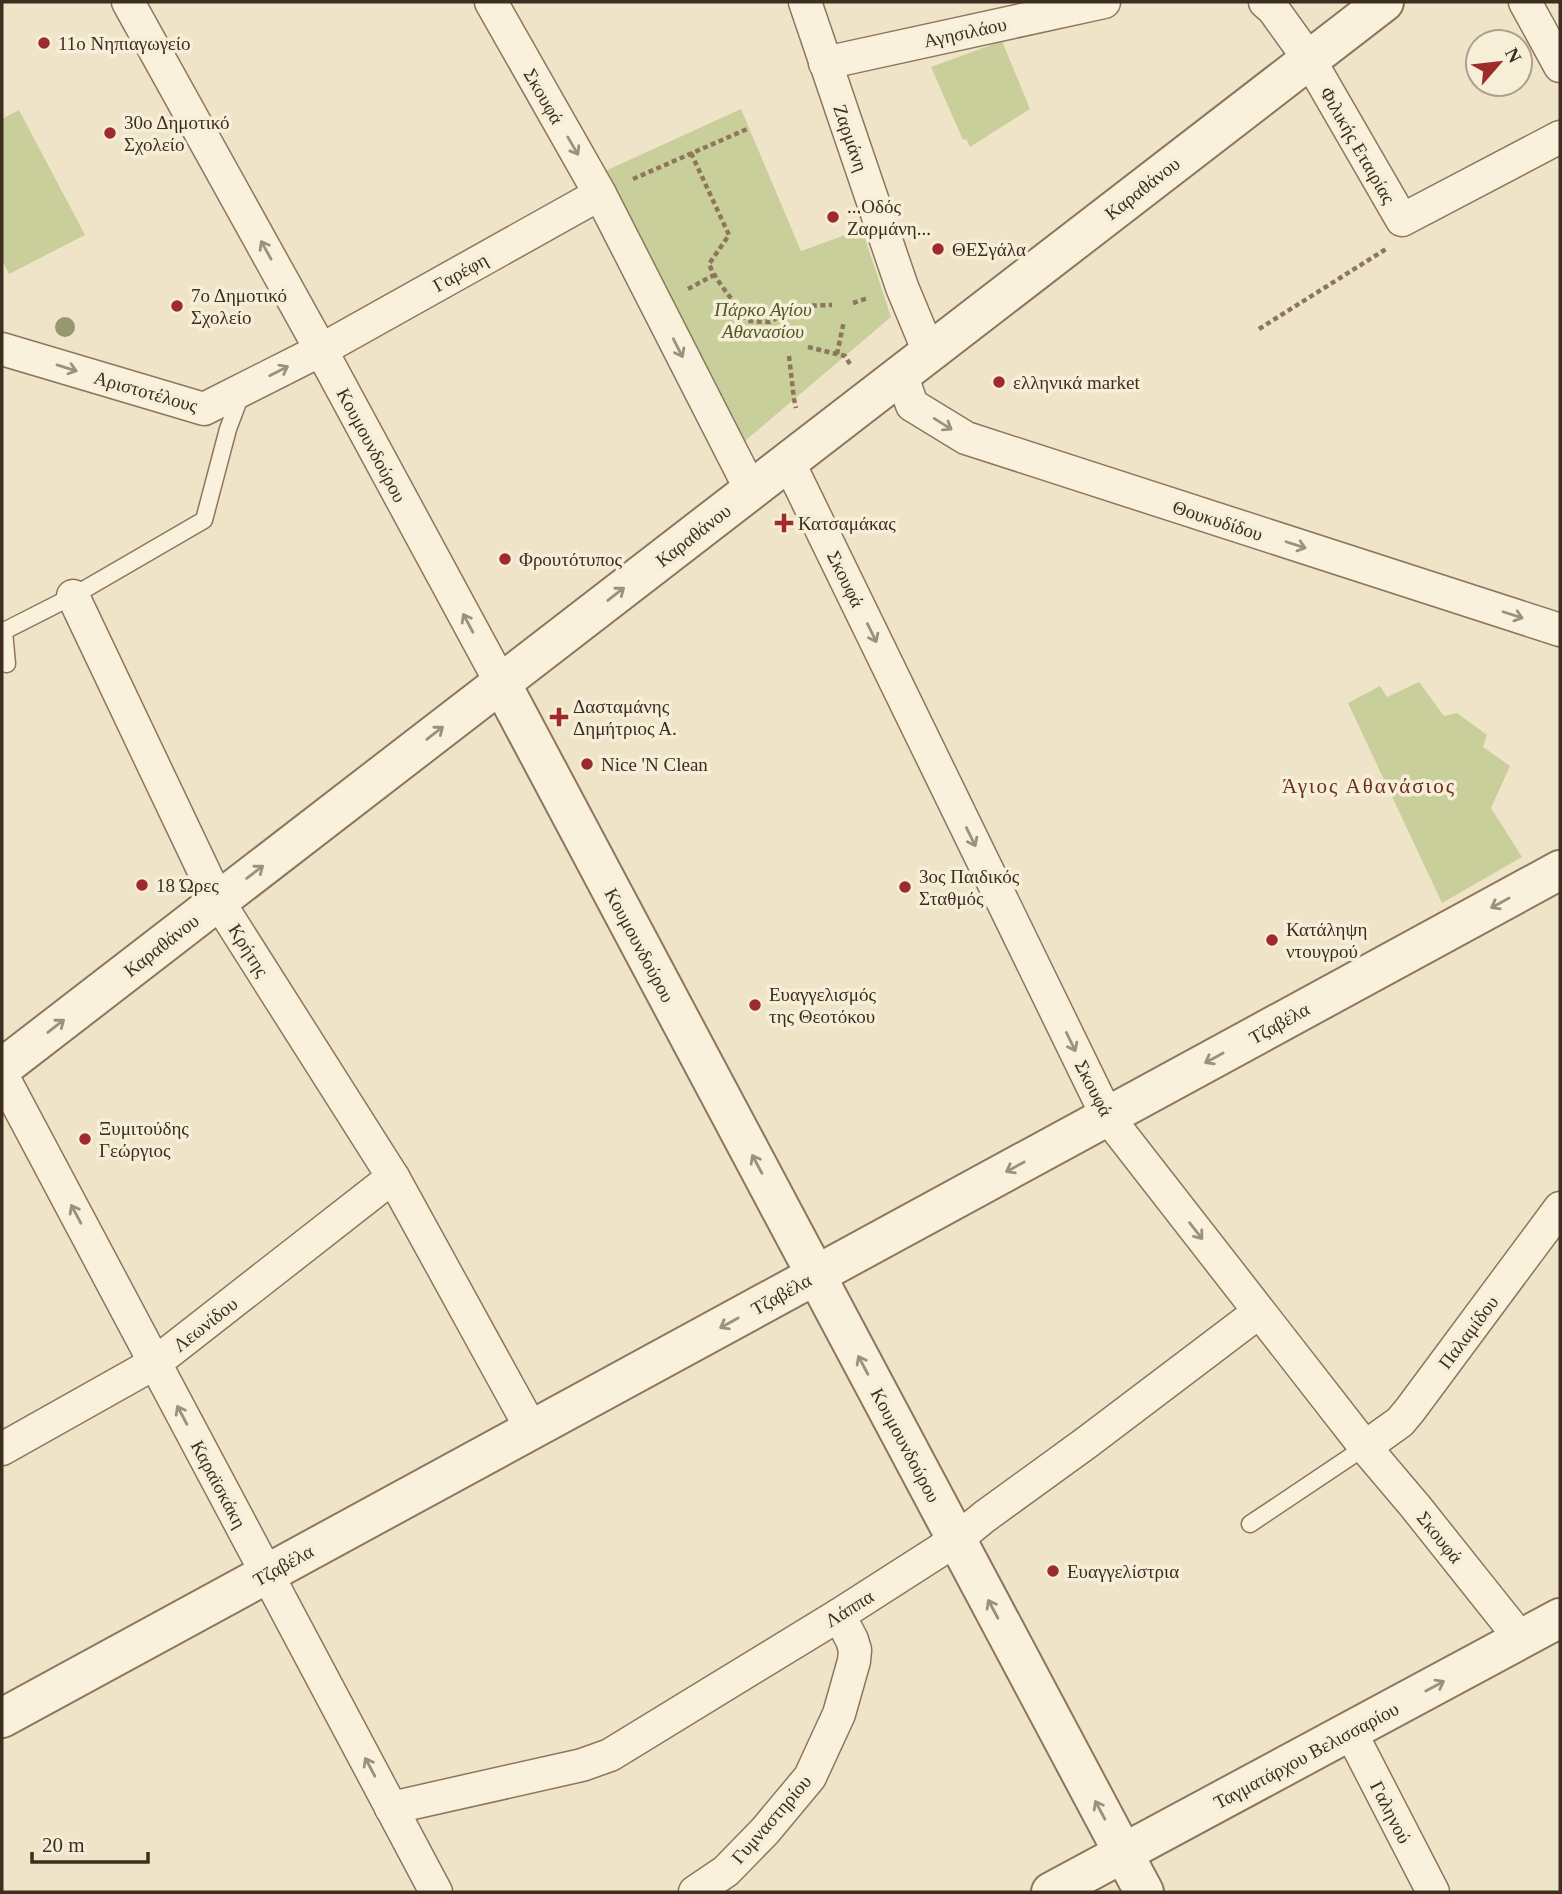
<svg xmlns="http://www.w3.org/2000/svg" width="1562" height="1894" font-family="Georgia,serif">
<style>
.green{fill:#c9cf9b}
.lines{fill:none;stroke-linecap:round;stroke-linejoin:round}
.service-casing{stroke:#8d765c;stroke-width:19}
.minor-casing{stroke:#8d765c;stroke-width:35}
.tertiary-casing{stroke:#8d765c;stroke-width:42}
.path{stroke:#8d765c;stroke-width:4.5;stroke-dasharray:5 3.5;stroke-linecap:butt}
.service{stroke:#faf1dc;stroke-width:16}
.minor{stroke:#faf1dc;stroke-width:32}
.tertiary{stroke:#faf1dc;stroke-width:38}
.tree{fill:#96986f}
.oneway{stroke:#9c907e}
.poi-dot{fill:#9e2a2b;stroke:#f7eed8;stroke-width:2.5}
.labels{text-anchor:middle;stroke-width:7;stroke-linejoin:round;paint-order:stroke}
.street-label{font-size:19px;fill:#3d2e20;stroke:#f7eed8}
.poi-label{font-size:19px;fill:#3d2e20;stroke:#f7eed8;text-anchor:start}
.park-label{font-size:19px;font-style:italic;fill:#4d5a26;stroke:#f7eed8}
.neighbourhood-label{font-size:21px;letter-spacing:2px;fill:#6b2e1e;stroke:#f7eed8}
</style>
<rect width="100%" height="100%" fill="#f0e4c8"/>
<g class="green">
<path d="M1002,41L1030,109L970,147L966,139L963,140L931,67Z"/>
<path d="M741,109L801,251L862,229L891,317L739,446L603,172Z"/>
<path d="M19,110L85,235L9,274L2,260V119Z"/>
<path d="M1419,682L1444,716L1457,713L1487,735L1483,747L1510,766L1491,808L1522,857L1442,903L1348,703L1380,686L1387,697Z"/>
</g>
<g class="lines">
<g class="service-casing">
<g id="service">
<path d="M7,664L4,631L73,596L204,520L228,429L242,392"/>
<path d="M1250,1524L1365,1447"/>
</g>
</g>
<g class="minor-casing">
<g id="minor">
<path d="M128,2L321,350L501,683"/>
<path d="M491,2L600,194L751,490"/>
<path d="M805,2L902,287L929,352"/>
<path d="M1265,2L1273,9L1309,59L1402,220L1560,137"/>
<path d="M1525,2L1560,66"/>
<path d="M825,63L1104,2"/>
<path d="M2,349L204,409L321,350L600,194"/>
<path d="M901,374L912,405L966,438L1560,630"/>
<path d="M788,461L1107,1116L1365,1447L1415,1506L1521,1639"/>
<path d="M73,596L218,901L393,1177L532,1430"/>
<path d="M2,1075L436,1892"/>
<path d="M1365,1447L1400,1422L1410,1410L1560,1208"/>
<path d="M2,1449L155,1363L393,1177"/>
<path d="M1350,1731L1433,1892"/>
<path d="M391,1808L582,1765L610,1755L839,1615L956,1540L984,1517L1086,1443L1259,1312"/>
<path d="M695,1892L726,1871L765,1831L810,1777L839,1714L854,1661L855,1650L852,1640L839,1615"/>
</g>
</g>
<g class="tertiary-casing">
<g id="tertiary">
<path d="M501,683L1144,1892"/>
<path d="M2,1068L1384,2"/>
<path d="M2,1718L1560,870"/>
<path d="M1051,1892L1560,1618"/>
</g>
</g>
<g class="path">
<path d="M691,153L729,235L709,264C718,285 735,301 747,321L770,322L797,306L832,305"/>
<path d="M633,179L747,129"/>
<path d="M688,289L714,275"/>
<path d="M853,303L868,298"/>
<path d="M1259,329L1386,249"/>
<path d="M808,347L845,356L850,364"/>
<path d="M837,354L844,321"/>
<path d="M789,356L794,399L796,408"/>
</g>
<use href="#service" class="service"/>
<use href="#minor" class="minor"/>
<use href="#tertiary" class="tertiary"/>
</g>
<circle class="tree" cx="65" cy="327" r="10"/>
<defs><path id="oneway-shaft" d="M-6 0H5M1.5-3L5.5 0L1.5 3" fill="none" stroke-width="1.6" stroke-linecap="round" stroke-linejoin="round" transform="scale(1.75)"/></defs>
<g class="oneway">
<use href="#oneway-shaft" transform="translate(573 146) rotate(60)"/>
<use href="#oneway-shaft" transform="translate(266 250) rotate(-119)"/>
<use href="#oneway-shaft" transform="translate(678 348) rotate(63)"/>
<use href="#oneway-shaft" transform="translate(67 368) rotate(17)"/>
<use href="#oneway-shaft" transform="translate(279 371) rotate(-27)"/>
<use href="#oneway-shaft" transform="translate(943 424) rotate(32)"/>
<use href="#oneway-shaft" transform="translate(1296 545) rotate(18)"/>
<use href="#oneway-shaft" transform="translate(616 594) rotate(-38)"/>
<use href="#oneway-shaft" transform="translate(1513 615) rotate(18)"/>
<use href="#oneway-shaft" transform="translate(468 623) rotate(-118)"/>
<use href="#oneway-shaft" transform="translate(872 633) rotate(64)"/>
<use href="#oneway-shaft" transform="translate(435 733) rotate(-38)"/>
<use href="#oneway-shaft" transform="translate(971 837) rotate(64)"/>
<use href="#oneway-shaft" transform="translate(255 872) rotate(-38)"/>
<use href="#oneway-shaft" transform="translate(1500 903) rotate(151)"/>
<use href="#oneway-shaft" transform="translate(56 1026) rotate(-38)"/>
<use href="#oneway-shaft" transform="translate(1071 1042) rotate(64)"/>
<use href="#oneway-shaft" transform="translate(1214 1058) rotate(151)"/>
<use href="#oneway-shaft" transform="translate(757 1164) rotate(-118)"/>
<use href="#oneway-shaft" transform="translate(1015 1167) rotate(151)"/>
<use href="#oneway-shaft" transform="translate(76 1214) rotate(-118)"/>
<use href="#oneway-shaft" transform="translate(1196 1231) rotate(52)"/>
<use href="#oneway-shaft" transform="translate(729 1323) rotate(151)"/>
<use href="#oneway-shaft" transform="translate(863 1365) rotate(-118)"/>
<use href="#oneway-shaft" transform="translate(182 1415) rotate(-118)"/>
<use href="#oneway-shaft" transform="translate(993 1609) rotate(-118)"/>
<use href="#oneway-shaft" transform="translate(1435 1686) rotate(-28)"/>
<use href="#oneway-shaft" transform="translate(370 1767) rotate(-118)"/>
<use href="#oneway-shaft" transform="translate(1100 1810) rotate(-118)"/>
</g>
<g class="poi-dot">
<circle cx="44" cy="43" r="7"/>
<circle cx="110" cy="133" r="7"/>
<circle cx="833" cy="217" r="7"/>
<circle cx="938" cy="249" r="7"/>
<circle cx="177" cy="306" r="7"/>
<circle cx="999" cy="382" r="7"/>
<path d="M780.5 512.5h7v7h7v7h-7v7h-7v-7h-7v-7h7z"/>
<circle cx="505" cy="559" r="7"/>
<path d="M555.5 706.5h7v7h7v7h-7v7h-7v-7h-7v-7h7z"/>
<circle cx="587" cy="764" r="7"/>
<circle cx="142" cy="885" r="7"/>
<circle cx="905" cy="887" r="7"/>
<circle cx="1272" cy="940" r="7"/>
<circle cx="755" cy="1005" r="7"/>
<circle cx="85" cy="1139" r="7"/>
<circle cx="1053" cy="1571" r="7"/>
</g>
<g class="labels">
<g class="street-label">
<text transform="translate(965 32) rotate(-12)" y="7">Αγησιλάου</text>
<text transform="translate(544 96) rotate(60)" y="7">Σκουφά</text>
<text transform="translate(851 138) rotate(71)" y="7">Ζαρμάνη</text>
<text transform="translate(1358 145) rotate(60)" y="7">Φιλικής Εταιρίας</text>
<text transform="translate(1142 188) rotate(-38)" y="7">Καραθάνου</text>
<text transform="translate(460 272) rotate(-29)" y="7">Γαρέφη</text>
<text transform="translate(146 391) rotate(16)" y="7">Αριστοτέλους</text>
<text transform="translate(372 445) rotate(62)" y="7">Κουμουνδούρου</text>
<text transform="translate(1218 520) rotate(18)" y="7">Θουκυδίδου</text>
<text transform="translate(693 535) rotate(-38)" y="7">Καραθάνου</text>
<text transform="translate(846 579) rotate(64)" y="7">Σκουφά</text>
<text transform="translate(161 945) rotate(-38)" y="7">Καραθάνου</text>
<text transform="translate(640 945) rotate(62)" y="7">Κουμουνδούρου</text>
<text transform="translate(249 950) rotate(58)" y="7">Κρήτης</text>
<text transform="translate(1279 1023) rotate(-29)" y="7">Τζαβέλα</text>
<text transform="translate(1094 1088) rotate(63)" y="7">Σκουφά</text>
<text transform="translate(781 1294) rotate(-29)" y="7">Τζαβέλα</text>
<text transform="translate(205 1324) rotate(-38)" y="7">Λεωνίδου</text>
<text transform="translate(1468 1332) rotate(-53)" y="7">Παλαμίδου</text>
<text transform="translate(906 1445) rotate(62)" y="7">Κουμουνδούρου</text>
<text transform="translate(219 1484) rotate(62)" y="7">Καραϊσκάκη</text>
<text transform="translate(1440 1537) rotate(51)" y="7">Σκουφά</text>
<text transform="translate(283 1565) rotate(-29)" y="7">Τζαβέλα</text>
<text transform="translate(849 1608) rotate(-32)" y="7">Λάππα</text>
<text transform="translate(1306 1755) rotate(-28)" y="7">Ταγματάρχου Βελισσαρίου</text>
<text transform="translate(1391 1812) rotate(63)" y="7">Γαληνού</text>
<text transform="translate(771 1819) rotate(-49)" y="7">Γυμναστηρίου</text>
</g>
<g class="poi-label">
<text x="58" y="50">11ο Νηπιαγωγείο</text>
<text x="124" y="129">30ο Δημοτικό<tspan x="124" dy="22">Σχολείο</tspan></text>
<text x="847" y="213">...Οδός<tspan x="847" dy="22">Ζαρμάνη...</tspan></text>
<text x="952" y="256">ΘΕΣγάλα</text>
<text x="191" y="302">7ο Δημοτικό<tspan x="191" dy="22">Σχολείο</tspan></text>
<text x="1013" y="389">ελληνικά market</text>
<text x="798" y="530">Κατσαμάκας</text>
<text x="519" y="566">Φρουτότυπος</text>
<text x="573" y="713">Δασταμάνης<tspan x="573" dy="22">Δημήτριος Α.</tspan></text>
<text x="601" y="771">Nice 'N Clean</text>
<text x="919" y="883">3ος Παιδικός<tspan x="919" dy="22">Σταθμός</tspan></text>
<text x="156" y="892">18 Ώρες</text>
<text x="1286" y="936">Κατάληψη<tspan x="1286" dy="22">ντουγρού</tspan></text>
<text x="769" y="1001">Ευαγγελισμός<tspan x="769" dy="22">της Θεοτόκου</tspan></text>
<text x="99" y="1135">Ξυμιτούδης<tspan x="99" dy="22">Γεώργιος</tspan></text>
<text x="1067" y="1578">Ευαγγελίστρια</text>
</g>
<g class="park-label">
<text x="763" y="316">Πάρκο Αγίου<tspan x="763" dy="22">Αθανασίου</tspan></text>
</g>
<g class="neighbourhood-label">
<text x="1369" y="793">Άγιος Αθανάσιος</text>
</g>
</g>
<rect width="1562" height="1894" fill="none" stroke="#3d2e20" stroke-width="7"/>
<g transform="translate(1499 63) rotate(62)"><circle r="33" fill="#f7eed8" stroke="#ada18e" stroke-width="2"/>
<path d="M0-5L12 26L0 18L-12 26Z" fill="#9e2a2b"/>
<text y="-10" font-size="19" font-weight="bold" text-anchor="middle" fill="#3d2e20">N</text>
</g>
<path d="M32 1852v10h116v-10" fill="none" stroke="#3d2e20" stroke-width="3.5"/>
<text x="42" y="1852" font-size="21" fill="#3d2e20" stroke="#f7eed8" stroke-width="5" paint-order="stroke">20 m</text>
</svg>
